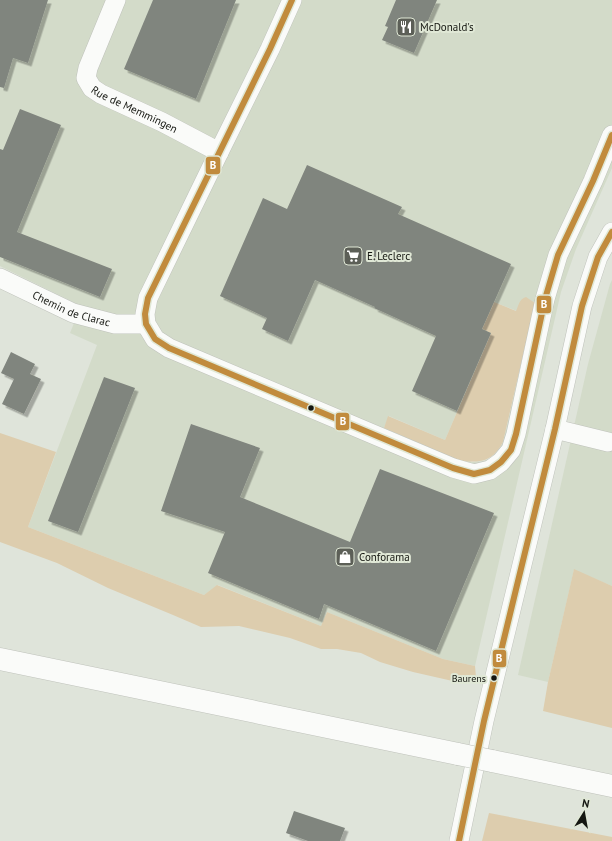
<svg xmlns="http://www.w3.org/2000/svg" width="612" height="841" font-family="'PT Sans',sans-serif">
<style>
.built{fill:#d3dbc9;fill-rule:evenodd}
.green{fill:#ddcdae}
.building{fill:#80857e;filter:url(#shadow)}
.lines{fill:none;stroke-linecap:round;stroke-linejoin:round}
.minor-casing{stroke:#bfc2bb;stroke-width:20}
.highway-casing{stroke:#bfc2bb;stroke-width:23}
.minor{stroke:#fafbf9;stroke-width:19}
.highway{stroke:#fafbf9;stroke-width:22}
.highway-bridge-casing{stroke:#bfc2bb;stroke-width:23;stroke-linecap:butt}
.highway-bridge{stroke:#fafbf9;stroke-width:22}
.bus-1-casing{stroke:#e0e8d6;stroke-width:9}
.bus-1{stroke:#c18b3d;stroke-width:6}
.bus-dot{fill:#151711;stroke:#e0e8d6;stroke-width:1.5}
.labels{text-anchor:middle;stroke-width:4;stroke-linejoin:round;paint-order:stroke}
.bus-label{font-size:10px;fill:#151711;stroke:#e0e8d6;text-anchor:end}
.poi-label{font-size:11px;fill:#151711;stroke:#e0e8d6;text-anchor:start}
.street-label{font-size:11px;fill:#151711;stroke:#e0e8d6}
.line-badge{stroke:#e0e8d6;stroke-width:1.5}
.badge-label{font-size:11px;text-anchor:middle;font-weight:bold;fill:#fff}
</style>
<defs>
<filter id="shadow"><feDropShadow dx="3.5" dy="3.5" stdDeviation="0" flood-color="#0004"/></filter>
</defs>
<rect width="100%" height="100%" fill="#dfe4da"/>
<g class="built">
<path d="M0,0H612V168L576,249L561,292L475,666L443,659L327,612L321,626L218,585L204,595L28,527L97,345L70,333L81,306L0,266ZM494,302L517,311L528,335L503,442L499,449L493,457L483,461L472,462L384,428L389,416L445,440L491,333Z"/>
<path d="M612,280V586L574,570L548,682L518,675L588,364L610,284Z"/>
</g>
<g class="green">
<path d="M526,297L535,303L503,442C493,461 482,463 461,461L384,428L388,416L445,440L491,333L482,329L494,302L516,311C519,305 519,299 526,297Z"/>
<path d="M0,433L56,452L28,527L204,595L217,585L321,626L327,612L443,659L475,666L476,677L470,681L457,682L413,672L380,662L361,653L337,649H321L290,638L239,626L201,627L173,615L108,588L57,563L0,542Z"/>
<path d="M574,569L612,586V728L543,711L548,682Z"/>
<path d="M489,813L612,837V841H482Z"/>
</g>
<g class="building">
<path d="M0,0H48L28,63L13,58L4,88L0,87Z"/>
<path d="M153,0H236L196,99L124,69Z"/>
<path d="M396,0H437L414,53L382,40L388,27L385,26Z"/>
<path d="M20,109L61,125L17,232L112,269L100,297L0,257V149L3,150Z"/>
<path d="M307,165L402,207L398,214L511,264L482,329L491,333L457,411L412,391L436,336L374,308L375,307L315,280L288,341L262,329L267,318L220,296L263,198L287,209Z"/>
<path d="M11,352L35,364L30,374L41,379L24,414L2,404L14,379L1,373Z"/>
<path d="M104,377L135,388L78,532L48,521Z"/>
<path d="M191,424L260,448L240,497L350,542L380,469L494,513L436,651L324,604L319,619L208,573L225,532L161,511Z"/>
<path d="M294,811L345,828L340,841H308L286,833Z"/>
</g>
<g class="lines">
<g class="minor-casing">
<g id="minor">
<path id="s1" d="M116,0L88,68L86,78L92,88L101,94L162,122L219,152"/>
<path d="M292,0L270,49L219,152L148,298L145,314L146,324L155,339L169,348L453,468L474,474L490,470L501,462L511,450L516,434L545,299L558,255L593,181L612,135"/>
<path id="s2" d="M0,278L73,313L115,324H146"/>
<path d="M555,429L608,442"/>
<path d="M459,841L484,721L555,429L582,306L598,257L612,232"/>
</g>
</g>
<g class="highway-casing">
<g id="highway">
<path d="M0,659L458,754"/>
<path d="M492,761L612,786"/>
</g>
</g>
<use href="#minor" class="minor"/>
<use href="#highway" class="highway"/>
<g class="highway-bridge-casing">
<path id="highway-bridge" d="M458,754L492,761"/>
</g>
<use href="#highway-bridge" class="highway-bridge"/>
<g class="bus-1-casing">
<g id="bus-1">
<path d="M292,0L270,49L148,298L145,314L146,324L155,339L169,348L453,468L474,474L490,470L501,462L511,450L516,434L545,299L558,255L593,181L612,135"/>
<path d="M459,841L484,721L555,429L582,306L598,257L612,232"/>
</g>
</g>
<use href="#bus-1" class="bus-1"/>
</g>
<defs>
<g id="restaurant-square" transform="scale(1)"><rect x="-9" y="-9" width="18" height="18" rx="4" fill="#5c5f57" stroke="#e0e8d6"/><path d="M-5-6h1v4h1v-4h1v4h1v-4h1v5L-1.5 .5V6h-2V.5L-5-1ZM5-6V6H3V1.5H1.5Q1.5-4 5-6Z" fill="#fff"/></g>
<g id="supermarket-square" transform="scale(1)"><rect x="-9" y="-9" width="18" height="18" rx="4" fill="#5c5f57" stroke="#e0e8d6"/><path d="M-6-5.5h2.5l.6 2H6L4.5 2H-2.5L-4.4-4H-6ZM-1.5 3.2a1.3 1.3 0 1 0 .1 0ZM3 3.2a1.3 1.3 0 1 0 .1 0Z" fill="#fff"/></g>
<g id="shop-square" transform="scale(1)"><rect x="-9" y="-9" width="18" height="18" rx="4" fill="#5c5f57" stroke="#e0e8d6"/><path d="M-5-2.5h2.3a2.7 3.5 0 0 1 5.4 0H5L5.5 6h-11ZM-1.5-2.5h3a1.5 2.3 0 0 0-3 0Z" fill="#fff"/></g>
</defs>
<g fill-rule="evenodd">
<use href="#restaurant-square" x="406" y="27"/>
<use href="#supermarket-square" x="353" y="256"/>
<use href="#shop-square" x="345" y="557"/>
</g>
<g class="bus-dot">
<circle cx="311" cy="408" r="3.5"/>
<circle cx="494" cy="678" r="3.5"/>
</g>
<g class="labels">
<g class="bus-label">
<text x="486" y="682">Baurens</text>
</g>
<g class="poi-label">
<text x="420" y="31">McDonald's</text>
<text x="367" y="260">E. Leclerc</text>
<text x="359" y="561">Conforama</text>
</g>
<g class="street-label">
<text dy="4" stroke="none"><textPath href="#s1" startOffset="143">Rue de Memmingen</textPath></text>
<text dy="4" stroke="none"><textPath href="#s2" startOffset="78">Chemin de Clarac</textPath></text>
</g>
</g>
<g class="line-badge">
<rect x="205" y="156" width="16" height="19" rx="4" fill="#c18b3d"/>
<rect x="536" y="295" width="16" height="19" rx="4" fill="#c18b3d"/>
<rect x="335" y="412" width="15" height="19" rx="4" fill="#c18b3d"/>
<rect x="492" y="649" width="15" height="19" rx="4" fill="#c18b3d"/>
</g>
<g class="badge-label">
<text x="213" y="169">B</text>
<text x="544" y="308">B</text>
<text x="343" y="425">B</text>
<text x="499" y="662">B</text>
</g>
<g transform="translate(584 813) rotate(11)" stroke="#e0e8d6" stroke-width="3" paint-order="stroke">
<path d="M0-3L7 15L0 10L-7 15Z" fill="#151711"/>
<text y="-6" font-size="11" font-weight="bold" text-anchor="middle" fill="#151711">N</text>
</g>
</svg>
